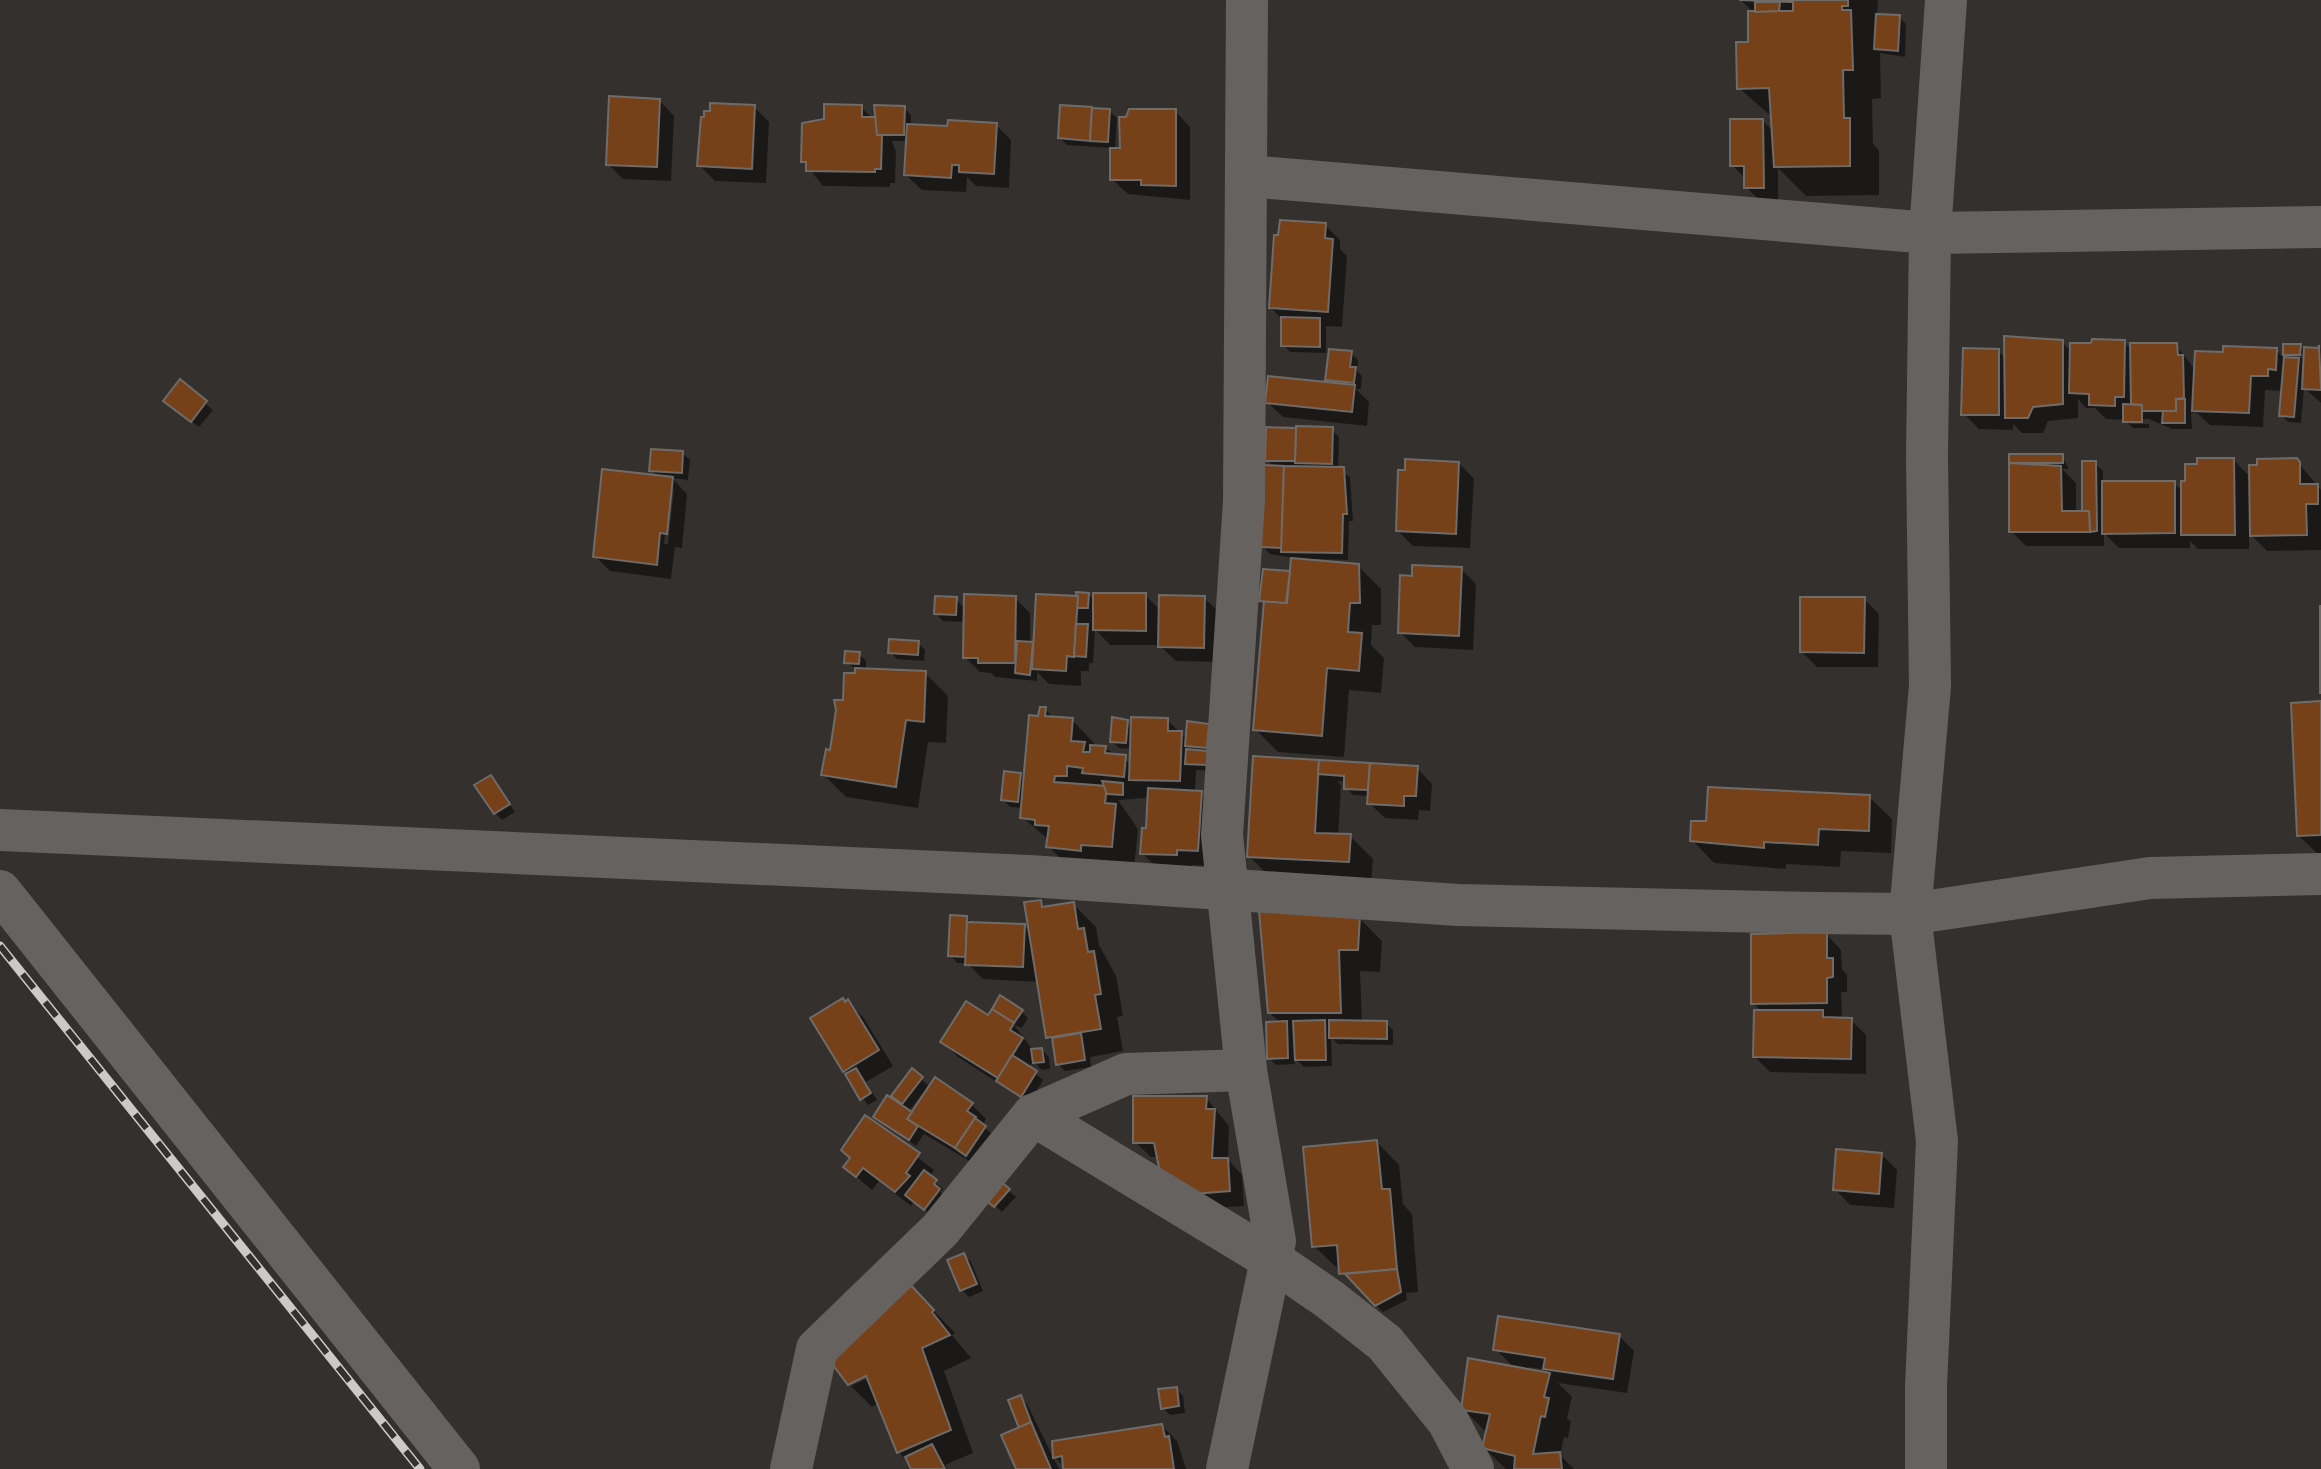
<svg xmlns="http://www.w3.org/2000/svg" width="2321" height="1469" font-family="'Zilla Slab',serif">
<style>
.shadow{fill:#0007;fill-rule:evenodd}
.building{fill:#764019;stroke:#6e6b68;stroke-width:2}
.lines{fill:none;stroke-linecap:round;stroke-linejoin:round}
.minor{stroke:#666260;stroke-width:42}
.rail-casing{stroke:#cccac8;stroke-width:9}
.rail{stroke:#34302e;stroke-width:6;stroke-dasharray:18;stroke-linecap:butt}
</style>
<rect width="100%" height="100%" fill="#34302e"/>
<g class="shadow">
<path d="M1741,0H1878L1877,16L1899,17L1906,24L1905,57L1880,53L1881,98L1872,99L1873,144L1879,150V195L1806,196L1778,168V202H1761L1746,187V179L1732,165L1763,121L1774,132L1773,118L1739,88L1754,13Z"/>
<path d="M659,100L674,116L671,181L623,179L608,164Z"/>
<path d="M754,107L769,122L766,183L715,181L700,166Z"/>
<path d="M861,107L876,122L904,108L911,115V127L996,125L1011,140L1009,188L976,186L967,177L966,192L922,190L906,175L908,141H892L896,152L895,183H890V187L823,186L803,161L826,121Z"/>
<path d="M1062,107L1109,111L1117,118L1115,150H1122L1175,111L1190,127V200L1128,194L1112,179V148L1067,145L1060,138Z"/>
<path d="M1325,225L1340,240V249L1347,256L1342,327L1326,326V353L1290,352L1283,345V320L1271,308Z"/>
<path d="M2062,342L2071,351L2124,342L2132,350L2176,345L2196,371L2276,350L2285,359V346L2320,350L2321,347V403L2304,388L2301,423L2288,422L2281,415L2283,391L2265,390L2263,427L2210,425L2197,413H2191L2192,429H2172L2149,419L2130,420V424H2149V428H2133L2125,420L2106,419L2095,408H2086L2078,399V418L2048,421L2043,433H2022L2013,424V430L1979,429L1964,414L1998,351L2006,359ZM2289,353L2310,354V358L2289,357Z"/>
<path d="M1351,353L1358,360L1357,371L1362,376L1361,389H1356L1369,402L1367,426L1283,417L1267,402L1332,385L1327,379Z"/>
<path d="M180,382L213,410L199,427L173,408Z"/>
<path d="M1268,429L1332,430L1339,437L1338,469L1350,477L1353,521H1349L1348,560L1313,559L1312,562L1358,566L1381,589V625H1372L1371,645L1384,658L1381,693L1349,690L1344,757L1278,752L1255,729L1266,604L1261,599L1288,573L1291,576L1293,558L1270,554L1262,546L1275,468L1267,460Z"/>
<path d="M682,453L690,460L688,480L672,478L687,494L682,548L675,547L671,579L610,571L595,556L658,477L651,470ZM670,489H674L668,544H664Z"/>
<path d="M2011,456H2062L2069,469H2062L2076,483V513H2087L2095,464L2103,471V483H2174L2183,492L2234,460L2251,478L2296,460L2321,490V550L2267,551L2249,533V549H2198L2190,541V548H2119L2104,533V546H2026L2011,531Z"/>
<path d="M1459,463L1474,479L1470,548L1413,546L1398,531Z"/>
<path d="M1461,569L1476,584L1473,650L1415,647L1400,632L1413,578Z"/>
<path d="M1089,595L1095,601L1145,595L1161,611L1204,598L1220,613L1218,662L1176,661L1159,645H1110L1095,629L1093,663H1089V671H1081V686L1049,684L1037,672V681L995,677L991,673L980,672L965,657V622L943,621L936,614L956,599L965,609L1015,598L1030,613V644L1035,647L1077,599Z"/>
<path d="M1864,599L1879,614L1878,667H1817L1802,652Z"/>
<path d="M918,643L925,650L924,661L897,659L890,652Z"/>
<path d="M859,654L866,661V670L925,673L948,696L946,743L928,742L918,808L846,797L823,774L845,702L857,675V670L846,662Z"/>
<path d="M2321,703V857L2299,836Z"/>
<path d="M1045,709L1054,718L1072,720L1094,743V747L1105,748L1132,764V749L1119,748L1112,741L1127,722L1133,728L1167,720L1187,739L1208,725L1213,771L1196,770L1195,792L1201,793L1216,808L1213,866L1192,865L1191,870L1157,868L1142,853L1148,830L1150,795H1146V798L1118,800L1138,829L1134,869H1071L1048,846L1049,840L1022,817L1023,808L1010,807L1003,799L1020,775L1025,780Z"/>
<path d="M1255,758L1417,768L1432,784L1430,811L1419,810L1418,820L1385,818L1369,803L1370,796L1353,795L1346,788V782L1337,781L1341,785L1338,836H1350L1373,859L1371,884L1272,879L1249,856Z"/>
<path d="M491,778L515,812L502,820L495,813Z"/>
<path d="M1869,797L1892,819L1891,853L1841,851L1840,867L1786,864V869L1714,863L1692,840L1708,824Z"/>
<path d="M1040,902L1047,908L1073,904L1096,927L1099,945L1116,976L1123,1016L1117,1017L1123,1051L1090,1057L1091,1067L1065,1071L1058,1064L1056,1045L1047,1037L1038,982L983,979L967,963H957L950,955L967,918L973,924L1024,926L1031,933Z"/>
<path d="M1359,918L1382,941L1380,972L1360,971L1362,1023H1386L1393,1030V1045L1338,1044L1331,1037L1332,1066L1304,1067L1294,1057L1295,1064L1276,1065L1269,1058L1280,1023L1270,1013Z"/>
<path d="M1826,934L1841,950L1842,969L1847,975V992H1841L1842,1019L1851,1020L1866,1035V1074L1770,1072L1755,1057L1762,1012L1753,1003Z"/>
<path d="M848,1002L863,1017L893,1066L866,1082L877,1100L868,1105L844,1071Z"/>
<path d="M1021,1011L1028,1018L1022,1028L1014,1025L1033,1050H1042L1049,1057L1050,1069L1042,1070L1033,1061L1029,1068L1043,1080L1029,1103L958,1057L943,1042L988,1018Z"/>
<path d="M912,1071L930,1087L971,1104L986,1119L982,1126L992,1134L971,1162L924,1134L916,1146L876,1117ZM922,1094L924,1096L912,1114L908,1112Z"/>
<path d="M1206,1098L1229,1126L1228,1160L1242,1175L1244,1206L1210,1208L1159,1157H1151L1135,1142Z"/>
<path d="M866,1118L934,1170L929,1177L943,1189L940,1192L946,1197L932,1215L914,1202L911,1206L879,1181L872,1190L845,1167Z"/>
<path d="M1377,1142L1399,1165L1403,1204L1412,1214L1418,1292L1406,1293L1407,1300L1383,1312L1314,1246Z"/>
<path d="M1882,1155L1897,1170L1894,1208L1850,1205L1835,1189Z"/>
<path d="M999,1183L1016,1197L1002,1212L986,1197Z"/>
<path d="M964,1255L971,1262L983,1291L969,1297L962,1290Z"/>
<path d="M930,1307L955,1333L952,1335L971,1358L944,1371L973,1453L945,1465L947,1469H913L899,1452L879,1403L872,1407L851,1386L876,1374L874,1370L850,1385L828,1356Z"/>
<path d="M1619,1336L1634,1351L1627,1393L1558,1383L1572,1397L1567,1418L1571,1422L1568,1438L1564,1437L1560,1455L1574,1469H1506L1484,1448L1486,1432L1463,1409L1514,1368L1496,1349ZM1529,1367L1547,1370L1552,1375L1529,1371Z"/>
<path d="M1176,1389L1183,1396L1185,1413L1170,1415L1163,1408Z"/>
<path d="M1020,1397L1027,1404L1059,1469H1019Z"/>
<path d="M1162,1426L1177,1441L1186,1469H1066L1055,1457Z"/>
</g>
<g class="building">
<path d="M1848,0V6H1842V10H1851L1853,70H1843L1844,118H1850V166L1774,167L1769,88L1737,89L1736,42H1748V11H1793V2L1739,0Z"/>
<path d="M1755,2H1780L1779,11L1755,12Z"/>
<path d="M1876,14L1900,15L1898,51L1874,49Z"/>
<path d="M609,96L660,99L657,167L606,165Z"/>
<path d="M710,103L755,105L752,169L697,166L701,117H704V111H710Z"/>
<path d="M824,104L862,105V117H878L877,135H882L881,169H875V172L806,171V162H801L802,123L824,119Z"/>
<path d="M874,105L905,106L904,135H877Z"/>
<path d="M1060,105L1092,107L1090,141L1058,138Z"/>
<path d="M1092,108L1110,109L1108,142L1090,141Z"/>
<path d="M1129,109H1176V186L1141,185V180H1110V148H1120L1119,117H1126Z"/>
<path d="M1730,119H1763L1764,188H1744V166H1730Z"/>
<path d="M948,120L997,123L994,174L959,172V165H952L951,178L904,175L907,124L947,126Z"/>
<path d="M1280,220L1326,223L1325,238L1333,239L1328,312L1269,308L1274,235H1278Z"/>
<path d="M1281,317L1320,318V347L1281,346Z"/>
<path d="M2004,336L2063,340V404L2033,407L2028,418H2005Z"/>
<path d="M2092,339L2125,340L2124,397H2115V406L2089,405V394L2069,393L2070,343H2091Z"/>
<path d="M2130,343H2177L2178,355H2183L2184,398L2176,399V411H2142V405L2131,404Z"/>
<path d="M2283,344H2301L2300,355H2283Z"/>
<path d="M2319,345L2321,390L2302,389L2304,347L2318,348Z"/>
<path d="M2223,346L2277,348L2276,370L2268,369V376H2251L2249,413L2192,411L2195,351L2223,352Z"/>
<path d="M1963,348L1999,349V415H1961Z"/>
<path d="M1329,349L1352,351L1350,367H1356L1354,383L1325,380Z"/>
<path d="M2284,357L2299,358L2294,417L2279,416Z"/>
<path d="M1268,376L1355,385L1352,412L1265,403Z"/>
<path d="M180,379L207,401L191,422L163,401Z"/>
<path d="M2176,399H2185V423H2162L2163,411H2176Z"/>
<path d="M2123,404L2142,405V422H2123Z"/>
<path d="M1296,426L1333,427L1332,464L1295,463Z"/>
<path d="M1266,427L1296,428L1295,461H1265Z"/>
<path d="M651,449L683,451L682,473L649,471Z"/>
<rect x="2009" y="454" width="54" height="9"/>
<path d="M2197,458H2234L2235,535H2181V481H2185V464H2197Z"/>
<path d="M2297,458L2300,462V484H2318V504H2306L2307,535L2250,536L2249,465H2257V459Z"/>
<path d="M1405,459L1459,462L1456,534L1396,531L1398,470H1405Z"/>
<path d="M2082,461H2096L2097,531L2090,532L2089,511H2082Z"/>
<path d="M2009,463L2061,466L2062,511H2089L2090,532H2009Z"/>
<path d="M1263,465L1284,466L1282,548L1260,547Z"/>
<path d="M1284,466L1344,467L1347,514H1343L1342,553L1281,552Z"/>
<path d="M602,469L673,477L667,534L660,533L657,565L593,557Z"/>
<path d="M2102,481H2175V533L2102,534Z"/>
<path d="M1291,558L1359,564L1360,603H1350L1348,632L1362,633L1359,671L1327,668L1322,736L1253,730L1264,601L1287,603Z"/>
<path d="M1412,565L1462,567L1459,636L1398,633L1400,575L1412,576Z"/>
<path d="M1263,569L1290,571L1286,603L1259,601Z"/>
<path d="M1076,592L1089,593L1088,608H1077Z"/>
<path d="M1093,593H1146V631L1093,630Z"/>
<path d="M964,594L1016,596L1015,663H978V658H963Z"/>
<path d="M1036,594L1078,596L1074,657L1067,656L1066,671L1032,669Z"/>
<path d="M1159,595L1205,596L1204,648L1158,647Z"/>
<path d="M935,596L957,597L956,615L934,614Z"/>
<path d="M1800,597H1865L1864,653L1800,652Z"/>
<rect x="2320" y="606" width="1" height="87"/>
<path d="M1076,624H1088L1086,657L1074,656Z"/>
<path d="M889,639L919,641L918,655L888,653Z"/>
<path d="M1017,641L1033,642L1030,675L1015,673Z"/>
<path d="M845,651L860,652L859,664L844,663Z"/>
<path d="M855,668L926,671L924,722L906,720L896,787L821,775L826,749L830,750L836,710L834,700H843L844,673H855Z"/>
<path d="M2321,701V835L2297,836L2291,703Z"/>
<path d="M1040,707H1046L1045,716L1073,718L1071,741L1085,742L1083,752H1090V745L1106,746L1105,753L1126,755L1124,777L1082,773L1083,768L1067,766V776H1055L1054,782L1107,786L1105,803L1116,804L1112,847L1081,845V851L1046,847L1049,826L1035,825V820L1020,818L1029,715L1038,716Z"/>
<path d="M1112,717L1128,720L1126,743L1110,742Z"/>
<path d="M1131,717L1168,718V731H1182L1180,781L1129,780Z"/>
<path d="M1187,721L1209,724L1207,748L1185,746Z"/>
<path d="M1186,749L1208,751L1207,765L1185,764Z"/>
<path d="M1253,756L1319,760L1315,833L1351,834L1349,862L1247,857Z"/>
<path d="M1319,760L1370,763L1368,790L1344,789V776L1318,774Z"/>
<path d="M1370,763L1418,766L1416,796H1404V806L1367,804Z"/>
<path d="M1004,771L1021,773L1018,802L1001,800Z"/>
<path d="M491,775L510,804L494,814L474,785Z"/>
<path d="M1102,781L1123,783V795L1107,794Z"/>
<path d="M1708,787L1870,795L1869,831L1819,829L1818,845L1764,842V848L1690,841L1691,821H1706Z"/>
<path d="M1148,788L1202,791L1198,851L1177,850V855L1140,854L1142,828H1146Z"/>
<path d="M1041,900L1042,907L1074,902L1078,929L1084,928L1088,952L1094,951L1101,994L1095,995L1101,1029L1046,1038L1024,902Z"/>
<path d="M1259,911L1360,916L1358,950H1339L1341,1013H1268Z"/>
<path d="M950,915L967,916L966,957L948,956Z"/>
<path d="M967,922L1025,924L1023,967L965,965Z"/>
<path d="M1827,932V958H1833V977L1827,978V1003L1751,1004V934Z"/>
<path d="M1000,995L1023,1010L1014,1023L992,1009Z"/>
<path d="M843,998L845,1002L848,999L879,1050L843,1072L810,1018Z"/>
<path d="M966,1001L988,1015L992,1009L1014,1023L1010,1030L1023,1038L998,1078L940,1042Z"/>
<path d="M1754,1010H1823V1017L1852,1018L1851,1059L1753,1057Z"/>
<path d="M1325,1020L1326,1060H1295L1293,1021Z"/>
<path d="M1329,1020L1387,1021V1039L1329,1038Z"/>
<path d="M1287,1021L1288,1058L1267,1059L1266,1022Z"/>
<path d="M1081,1033L1085,1060L1056,1065L1052,1038Z"/>
<path d="M1042,1048L1044,1062L1033,1063L1031,1049Z"/>
<path d="M1012,1055L1037,1071L1021,1097L996,1081Z"/>
<path d="M856,1068L871,1093L860,1100L845,1074Z"/>
<path d="M912,1068L923,1077L902,1104L891,1096Z"/>
<path d="M935,1077L973,1103L967,1111L976,1117L955,1148L907,1119Z"/>
<path d="M887,1095L912,1112L907,1119L918,1126L909,1140L873,1117Z"/>
<path d="M1133,1096H1207L1206,1109H1215L1212,1158H1228L1230,1191L1193,1194L1159,1168L1154,1143H1133Z"/>
<path d="M865,1115L920,1153L906,1173L910,1176L895,1192L863,1168L856,1177L843,1167L850,1158L841,1150Z"/>
<path d="M975,1118L986,1126L966,1156L955,1148Z"/>
<path d="M1377,1140L1382,1189H1390L1397,1269L1339,1274L1337,1245L1312,1247L1303,1147Z"/>
<path d="M1836,1149L1882,1153L1879,1194L1833,1190Z"/>
<path d="M924,1170L937,1180L934,1184L940,1189L924,1210L905,1195Z"/>
<path d="M999,1180L1010,1189L994,1207L983,1198Z"/>
<path d="M964,1253L977,1284L960,1291L947,1260Z"/>
<path d="M1397,1269L1401,1292L1375,1306L1345,1274Z"/>
<path d="M908,1282L934,1310L932,1312L950,1335L922,1348L951,1430L897,1453L866,1376L848,1385L826,1356Z"/>
<path d="M1498,1316L1620,1334L1613,1379L1543,1369L1545,1358L1493,1350Z"/>
<path d="M1468,1358L1550,1373L1544,1397L1549,1398L1545,1417L1541,1416L1533,1454L1560,1452L1562,1469H1514L1515,1456L1482,1448L1490,1414L1461,1410Z"/>
<path d="M1177,1387L1179,1406L1161,1409L1158,1389Z"/>
<path d="M1021,1395L1031,1422L1019,1428L1008,1400Z"/>
<path d="M1031,1422L1051,1469H1016L1001,1435Z"/>
<path d="M1162,1424L1165,1437L1169,1436L1174,1469H1063L1062,1456L1053,1458L1052,1441Z"/>
<path d="M932,1444L945,1469H911L905,1457Z"/>
</g>
<g class="lines">
<g class="minor">
<path d="M1247,176L1930,233L2321,227"/>
<path d="M0,830L1029,876L1458,905L1817,913L1910,914L2150,878L2321,874"/>
<path d="M0,891L459,1469"/>
<path d="M1033,1115L1272,1260L1329,1299L1385,1343L1448,1421L1473,1469"/>
<path d="M791,1469L817,1349L940,1230L1033,1115L1126,1074L1246,1070"/>
<path d="M1227,1469L1275,1241L1246,1070L1222,835L1244,501L1247,0"/>
<path d="M1926,1469V1387L1937,1141L1910,914L1930,686L1927,456L1930,233L1946,0"/>
</g>
<g class="rail-casing">
<path id="rail" d="M0,946L420,1469"/>
</g>
<use href="#rail" class="rail"/>
</g>
</svg>
